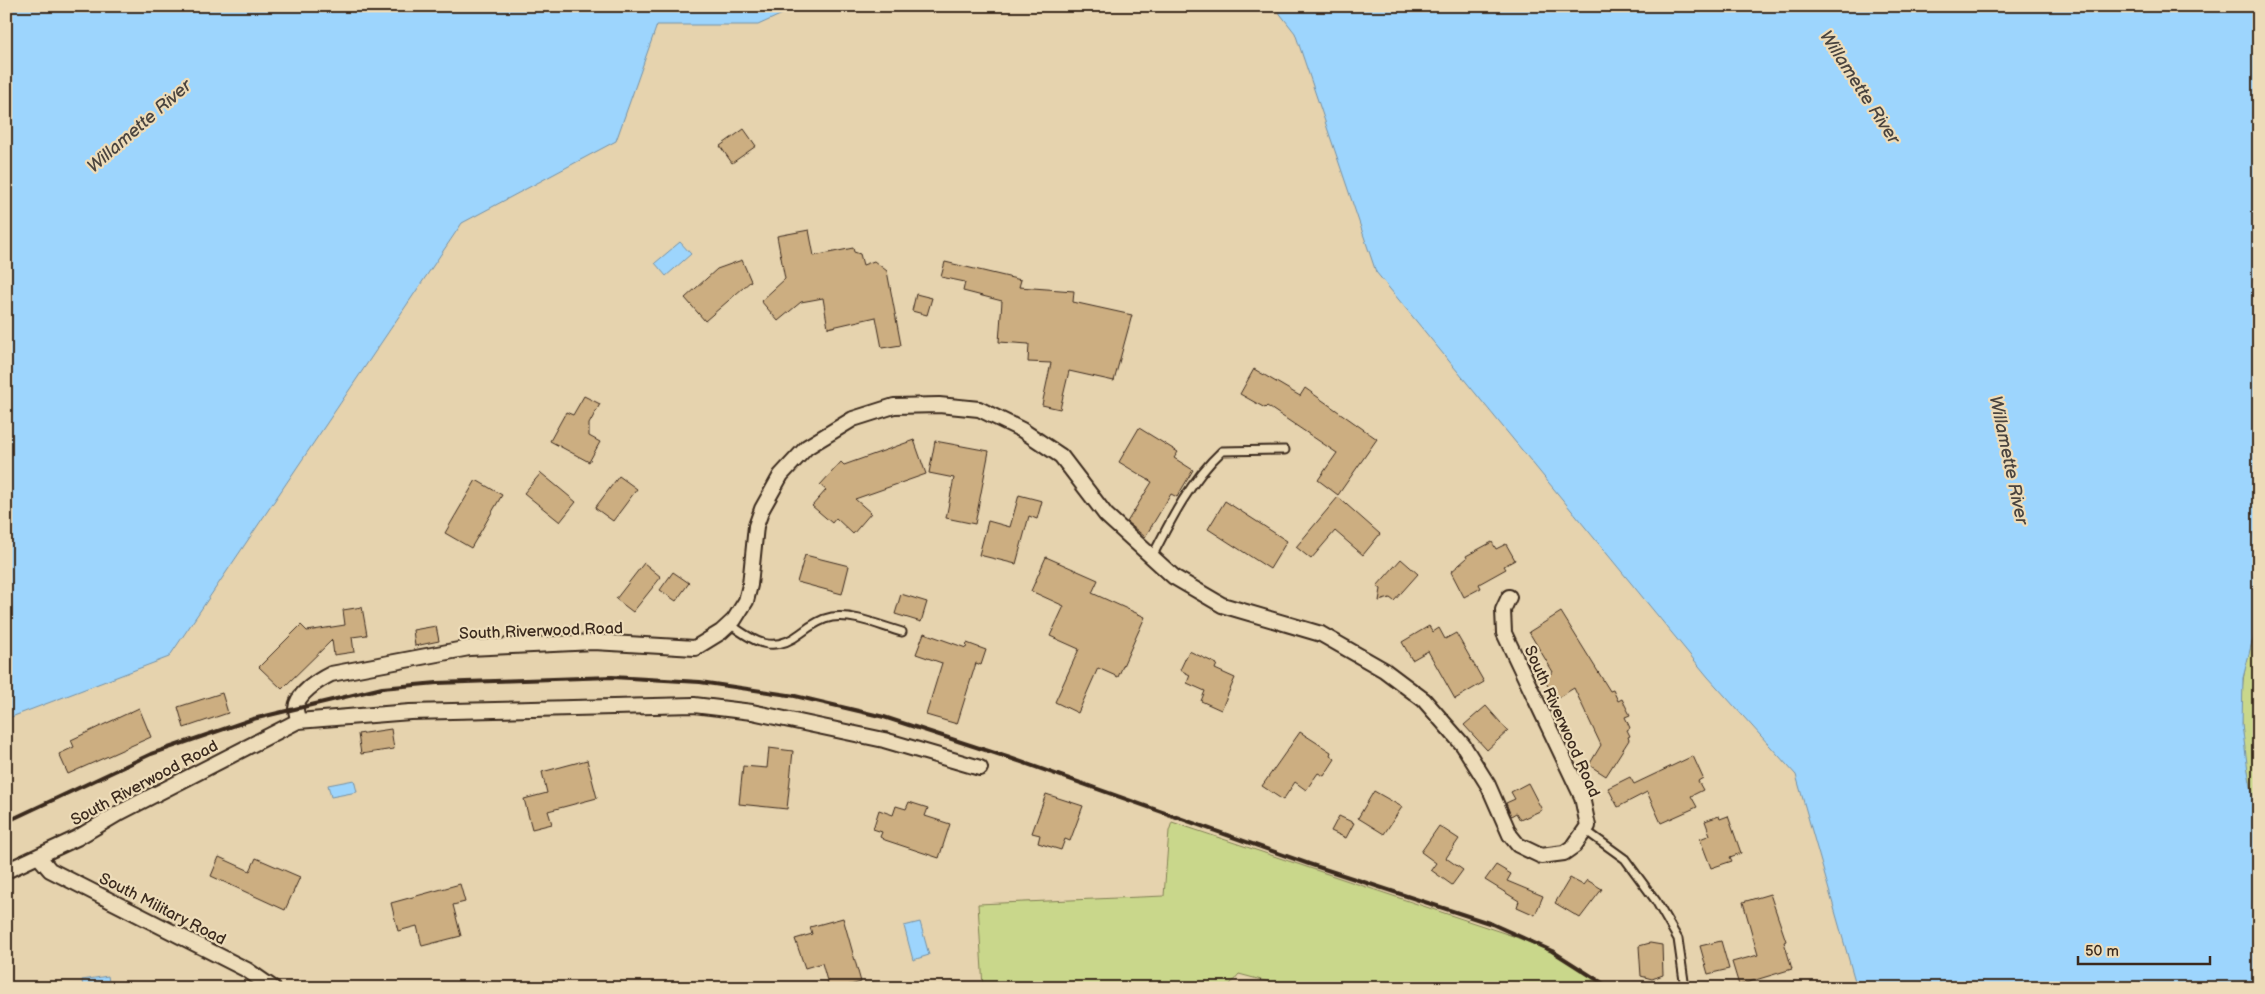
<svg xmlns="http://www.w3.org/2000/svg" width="2265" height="994" font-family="'Balsamiq Sans',sans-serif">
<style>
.green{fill:#c9d78b;stroke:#828054}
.water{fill:#9dd5fd;stroke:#7691a4}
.building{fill:#ccae81;stroke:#3b2a1e}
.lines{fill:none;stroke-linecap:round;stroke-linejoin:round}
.service-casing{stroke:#3b2a1e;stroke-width:11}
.minor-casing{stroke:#3b2a1e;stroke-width:18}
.service{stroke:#eddcb9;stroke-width:7}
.minor{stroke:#eddcb9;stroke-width:14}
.rail{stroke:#3b2a1e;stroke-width:4}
.labels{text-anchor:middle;stroke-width:4.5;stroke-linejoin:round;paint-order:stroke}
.street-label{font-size:16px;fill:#3b2a1e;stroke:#eddcb9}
.water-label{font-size:18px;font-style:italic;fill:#4a443f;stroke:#eddcb9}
</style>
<rect width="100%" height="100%" fill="#e6d3ae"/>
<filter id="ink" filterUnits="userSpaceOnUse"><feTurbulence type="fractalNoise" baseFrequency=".02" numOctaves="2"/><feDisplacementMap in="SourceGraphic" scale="10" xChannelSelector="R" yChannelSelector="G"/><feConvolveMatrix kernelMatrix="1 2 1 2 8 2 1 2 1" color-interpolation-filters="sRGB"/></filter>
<g filter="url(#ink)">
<g class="green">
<path d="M2259,628V828C2246,763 2227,690 2259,628Z"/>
<path d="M1172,822L1513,936L1550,951L1613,988H1291L1239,974L1227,988H983L978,904L1164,896L1169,831Z"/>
</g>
<g class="water">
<path d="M6,6H800L758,25H657L616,141L462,223L169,657L6,719Z"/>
<path d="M1274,6H2259V628L2252,642L2243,678L2242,725L2248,771L2259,828V988H1857L1796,775L1708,677L1376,272L1295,33Z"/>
<path d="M680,242L691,254L666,276L655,263Z"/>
<path d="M354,780L357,792L331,797L328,785Z"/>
<path d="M920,922L929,955L913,960L904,926Z"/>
<path d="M108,976L110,988H83L82,980Z"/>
</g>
<g class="building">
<path d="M744,129L756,146L732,163L720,146Z"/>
<path d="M809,230L814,256L853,248L854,252L860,254L863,265L874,261L887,271L901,345L882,348L876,317L828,328L823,298L801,302L778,321L761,301L785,279L777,236Z"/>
<path d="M742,260L751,281L705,321L685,298L717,269Z"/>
<path d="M945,262L1021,280L1019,287L1074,291L1073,302L1132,315L1114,381L1069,371L1060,409L1042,405L1051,363L1028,362L1029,344L999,342L1002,301L963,291L965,282L941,277Z"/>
<path d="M916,294L932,298L927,315L912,311Z"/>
<path d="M1254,369L1300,396L1305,388L1377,439L1338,495L1318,480L1337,453L1267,406L1265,408L1240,394Z"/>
<path d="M584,396L600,404L589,424V436L600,442L589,462L550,441L566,412L573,415Z"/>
<path d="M1139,428L1178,452L1174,458L1193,470L1177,497L1171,494L1145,537L1127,522L1152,482L1119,462Z"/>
<path d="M914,440L926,474L855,499L871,513L853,534L836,518L832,523L812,506L826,490L820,485L841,462L844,465Z"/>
<path d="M935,441L989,451L975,524L946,518L954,478L929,473Z"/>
<path d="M541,473L576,502L560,522L524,493Z"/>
<path d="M619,476L637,489L613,521L595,508Z"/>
<path d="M476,480L502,495L471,548L445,533Z"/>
<path d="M1019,495L1042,501L1037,519L1029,516L1016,564L979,555L988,521L1010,527Z"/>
<path d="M1338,497L1380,534L1363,555L1335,531L1311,559L1296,547Z"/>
<path d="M1225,501L1287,541L1270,569L1208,529Z"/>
<path d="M1492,542L1496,549L1506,544L1515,560L1504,566L1506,569L1479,584L1481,588L1464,597L1451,572L1467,558L1466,556Z"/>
<path d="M805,555L849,566L842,594L797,582Z"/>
<path d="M1046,557L1098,580L1092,593L1145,617L1118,677L1098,668L1078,713L1055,702L1079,649L1050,636L1064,606L1031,591Z"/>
<path d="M1401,559L1418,574L1394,601L1390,598L1379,601L1381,589L1377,586Z"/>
<path d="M644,563L661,577L633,612L616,599Z"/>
<path d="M673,572L689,583L676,601L660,590Z"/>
<path d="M901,594L927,602L921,622L895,614Z"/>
<path d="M362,607L367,635L352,637L354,652L334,655L332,640L282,689L259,667L301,625L307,631L345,625L343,610Z"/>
<path d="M1561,612L1610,691L1613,690L1618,701L1622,699L1630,715L1625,717L1630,728L1627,730L1630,736L1628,737L1629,740L1606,776L1589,765L1601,745L1574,688L1556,699L1543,678L1553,672L1529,632Z"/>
<path d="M436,626L439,641L415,646L413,630Z"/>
<path d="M1429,626L1433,632L1439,628L1445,639L1456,633L1484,682L1455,699L1428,651L1412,660L1402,642Z"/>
<path d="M924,633L966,648L967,643L986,650L981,665L976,663L957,724L926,715L942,663L916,654Z"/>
<path d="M1189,651L1217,664L1215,669L1235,678L1221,710L1201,701L1205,691L1187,683L1190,675L1180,670Z"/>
<path d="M222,693L228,713L184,728L178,707Z"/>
<path d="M1486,706L1508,731L1487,750L1464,725Z"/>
<path d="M139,708L151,737L68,774L59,754L74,747L71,740Z"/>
<path d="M391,729L394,749L361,754L358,734Z"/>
<path d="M1300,732L1331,752L1330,755L1335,759L1324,776L1318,773L1306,790L1295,782L1283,800L1262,786Z"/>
<path d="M769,748L793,751L787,809L739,804L743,766L767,768Z"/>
<path d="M1693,756L1703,778L1698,781L1703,790L1691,796L1697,807L1661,823L1647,792L1618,807L1608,788L1630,777L1634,784Z"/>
<path d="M587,760L597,798L548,811L552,824L532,829L524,799L547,793L542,772Z"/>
<path d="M1528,783L1542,810L1520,820L1516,813L1511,816L1506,803L1515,799L1511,792Z"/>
<path d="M1374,791L1402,807L1384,834L1358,818Z"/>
<path d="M1046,794L1083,806L1070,841L1065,839L1061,850L1038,843L1040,835L1032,833Z"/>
<path d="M909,802L928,808L925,816L950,824L939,858L885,840L880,837L882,832L873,829L879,810L893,815L896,806L906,809Z"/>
<path d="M1339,816L1354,823L1346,838L1331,831Z"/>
<path d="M1719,816L1720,819L1728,816L1741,853L1730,857L1732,861L1711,868L1700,839L1710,835L1705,821Z"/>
<path d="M1439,826L1459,839L1446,858L1463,870L1452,885L1431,870L1436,863L1421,852Z"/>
<path d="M219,857L250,871L256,858L300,877L285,910L211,876Z"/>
<path d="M1496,865L1511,874L1507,881L1543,896L1535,915L1517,907L1519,901L1485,880Z"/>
<path d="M1570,878L1583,885L1587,880L1602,889L1580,918L1555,903Z"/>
<path d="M460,884L465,902L453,905L461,936L422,946L417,926L398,931L391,903Z"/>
<path d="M1770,894L1786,941L1784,942L1792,969L1739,985L1732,962L1758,955L1743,902Z"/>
<path d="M843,918L861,982L839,988H829L822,963L805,968L795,939L812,934L810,927Z"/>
<path d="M1721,941L1729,969L1708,974L1700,946Z"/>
<path d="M1650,943L1662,945L1663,975L1652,979L1641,976L1639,946Z"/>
</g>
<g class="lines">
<g class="service-casing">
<g id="service">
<path d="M1152,557C1171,519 1191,480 1222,451L1285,450"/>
<path d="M730,624C755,643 774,654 801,633C810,626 821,619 832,617C856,614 880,626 902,632"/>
<path d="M1585,830L1625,859L1656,901L1678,939L1685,988"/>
</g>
</g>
<g class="minor-casing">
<g id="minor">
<path d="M298,721C298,717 296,713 296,709C296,694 319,680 331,674L469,648L594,642L695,648L721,632L734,620L746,601L750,585L756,526L762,509L781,475L807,447L853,419L894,406L939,405L979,409L1022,430L1061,456L1106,515L1174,577L1222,605L1321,634L1384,670L1424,700L1463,745L1488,785L1510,835L1518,845L1541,856L1564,853L1574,846L1588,826L1582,797L1504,633L1503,610L1509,597"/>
<path d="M39,857L50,870L247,970L273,988"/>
<path d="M6,871L77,838L119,813L298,721L410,712L694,705L752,712L884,740L980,768"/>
</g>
</g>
<use href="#service" class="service"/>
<use href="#minor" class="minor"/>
<path class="rail" d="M6,822L151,754L253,719L382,688L437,683L612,677L700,682L795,696L884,717L1010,758L1309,864L1492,924L1552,951L1610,988"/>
</g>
</g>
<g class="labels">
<g class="street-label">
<text transform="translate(541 630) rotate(-2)" y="6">South Riverwood Road</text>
<text transform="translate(1563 721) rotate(66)" y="6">South Riverwood Road</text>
<text transform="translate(144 782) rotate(-28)" y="6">South Riverwood Road</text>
<text transform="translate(163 908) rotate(27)" y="6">South Military Road</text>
</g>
<g class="water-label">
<text transform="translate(1860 87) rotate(57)" y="6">Willamette River</text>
<text transform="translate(139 126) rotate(-41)" y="6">Willamette River</text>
<text transform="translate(2009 460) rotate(78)" y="6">Willamette River</text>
</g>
</g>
<rect width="2265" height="994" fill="none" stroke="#eddcb9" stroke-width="25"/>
<rect x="12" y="12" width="2240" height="969" fill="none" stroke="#3b2a1e" stroke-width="2" filter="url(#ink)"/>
<path d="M2078 956v8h132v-8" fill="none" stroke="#3b2a1e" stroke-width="2.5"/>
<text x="2085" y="956" font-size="15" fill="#3b2a1e" stroke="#eddcb9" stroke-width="4" paint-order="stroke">50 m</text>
</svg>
